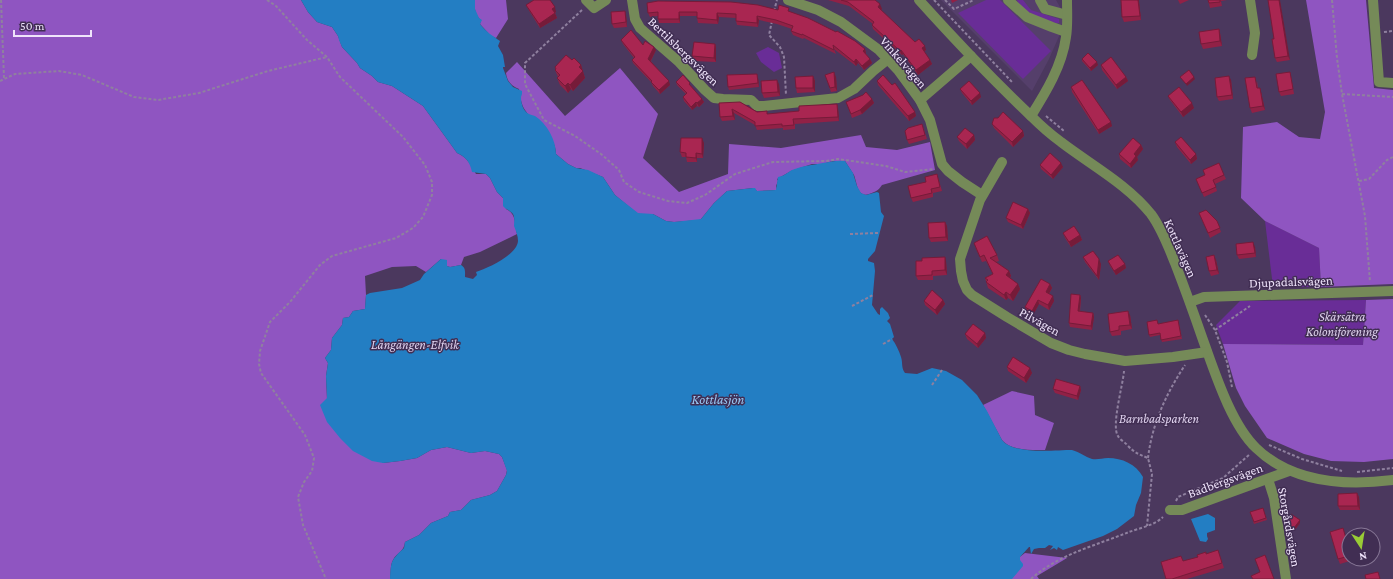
<svg xmlns="http://www.w3.org/2000/svg" width="1393" height="579" font-family="'Crimson Pro',serif">
<style>
.built{fill:#553f6b}
.green{fill:#692d97}
.forest{fill:#8f55c1}
.water{fill:#237ec3}
.lines{fill:none;stroke-linecap:round;stroke-linejoin:round}
.path{stroke:#8f809f;stroke-width:2;stroke-dasharray:3 2;stroke-linecap:butt}
.minor{stroke:#758a58;stroke-width:10}
.wall{fill:#912146}
.shaded-wall{fill:#761b39}
.building{fill:#a92651;stroke:#761b39}
.labels{text-anchor:middle;stroke-width:3;stroke-linejoin:round;paint-order:stroke}
.street-label{font-size:13px;fill:#efe4fb;stroke:#412e53}
.park-label{font-size:13px;font-style:italic;fill:#ded1ed;stroke:#412e53}
.water-label{font-size:14px;font-style:italic;fill:#99c8f3;stroke:#412e53}
</style>
<rect width="100%" height="100%" fill="#4b385e"/>
<path class="built" d="M941,0H1056L1064,14L1060,34L1049,59L1032,91Z"/>
<g class="green">
<path d="M986,0H1000L1051,51L1023,79L958,13Z"/>
<path d="M1017,0H1023L1031,10L1059,19V23C1050,24 1027,13 1020,6C1018,4 1018,2 1017,0Z"/>
<path d="M768,47L779,53L782,68L774,72L761,62L756,53Z"/>
<path d="M1265,221L1319,248L1321,287H1273Z"/>
<path d="M1366,300L1363,345L1223,344L1216,325L1240,301Z"/>
</g>
<g class="forest">
<path d="M0,0H301L308,12L317,22L332,27L338,36L342,47L357,63L360,68L372,76L378,82L392,86L423,106L457,153C467,157 471,165 476,174H486L490,178L497,192L503,198L506,209C517,214 514,224 517,234L480,252L464,257L461,265L450,267L447,266L441,259L426,272L416,266L392,267L365,276L366,295L365,309L353,311L349,317L343,318L342,325L332,338L331,350L325,358L328,363L326,376L327,399L383,463L400,461L417,458L431,450L447,447L471,453L485,451L499,454L502,457L507,470L506,475L497,491L490,495L471,500L461,510L450,512L448,516L431,523L419,535L405,542C404,552 397,552 393,560C390,565 391,573 390,579H0Z"/>
<path d="M475,0H506L508,19L496,38L491,36L480,24L481,20C475,16 474,7 475,0Z"/>
<path d="M1306,0H1366L1374,88L1393,90V284L1321,287L1319,248L1265,221L1241,198L1243,127L1277,122L1299,137L1320,139L1325,112Z"/>
<path d="M517,62L565,116L620,68L658,114L643,158L679,192L728,174L729,144L781,148L861,135L866,147L897,150L930,142L935,170L882,185C878,191 875,192 869,194C857,198 857,182 854,175C851,170 848,166 845,161H833L822,164H812L791,171L777,179L778,181L776,186L777,190L757,191L753,188L727,191L714,203L701,219L699,220L674,222L666,221L653,214H638L615,195L603,177L580,168H576L568,164L556,154C556,134 535,125 525,110C521,104 520,96 519,89C511,86 507,81 506,73Z"/>
<path d="M1393,299V459L1364,462L1331,461L1304,454L1267,438L1245,406L1236,388L1223,344L1363,345L1366,300Z"/>
<path d="M1012,391L1034,396L1035,415L1054,423L1045,450C1032,450 1011,451 1002,440L983,405Z"/>
<path d="M1025,553L1067,558L1037,576L1039,579H990Z"/>
</g>
<g class="water">
<path d="M301,0H475V9L479,18L482,20L480,24C486,32 493,36 500,41L498,46L503,55L505,67H503V68L508,81L513,87L522,91V94L521,97C521,103 523,111 529,114C530,115 533,115 535,116C547,124 556,140 556,154L568,164L576,168L588,170L603,177L615,195L638,213L653,214L666,221L674,222L701,219L714,203L727,191L753,188H755L757,191L776,190L778,177C784,176 787,173 792,170C802,166 812,165 823,163C831,162 836,160 845,161L853,173L857,186L861,193L866,195L877,192L879,193L881,212L884,216L875,251L868,259V261L874,263L875,271L872,305L878,314L880,315V309L882,307L888,313L890,318L887,321L890,324L894,337L892,339C896,344 899,351 901,357C903,363 901,368 905,373L917,374L932,368L946,371L962,380L977,395L987,411L1002,440C1014,455 1054,450 1072,450C1080,452 1085,457 1092,459C1098,460 1102,458 1108,458C1122,458 1136,464 1143,477L1141,493L1136,505L1134,516L1117,529L1103,536L1063,550L1058,547L1057,550L1054,548L1050,550L1053,546L1049,545L1045,548H1039L1034,549L1031,554L1030,547H1029L1020,557V560L1023,564V566L1012,579H390C391,561 391,560 404,548L405,542L419,535L431,523L448,516L450,512L461,510L471,500L490,495L497,491L506,475L507,471L502,457L499,454L485,451L471,453L447,447L431,450L417,458L400,461L383,463L372,461L353,451L340,438L327,422L320,405L327,398L326,376L328,363L325,358L331,350L332,338L342,325L343,318L349,317L353,311L365,309L366,295L370,293L402,288L420,280L424,274L441,259L447,260V266L450,267L461,265C466,268 465,272 465,277L473,279L477,275L476,272C488,268 517,255 518,241C518,236 516,231 514,226C514,222 515,218 513,214C510,210 506,210 503,206V198L497,192L490,178L486,174L472,172C470,162 466,157 457,153L423,106L392,86L378,82L372,76L360,68L357,63L342,47L339,40L338,36L332,27L317,22L308,12Z"/>
<path d="M1208,514L1215,518V530L1207,533V536L1208,539L1206,542L1200,541L1191,519Z"/>
</g>
<g class="lines">
<g class="path">
<path d="M1,0L4,78"/>
<path d="M267,0L276,6L307,40L327,57L340,77L403,137L425,165L432,182V195L423,217L413,228L396,238L332,256L320,265L290,302L270,322L260,351L259,364L261,373L305,435L314,458L312,471L304,482L298,497L303,525L326,579"/>
<path d="M934,0L1012,82"/>
<path d="M945,0L954,9L974,0"/>
<path d="M1332,0L1337,58L1342,94L1365,216L1370,282"/>
<path d="M582,10L525,63V84L544,120L575,136L601,154L619,170L624,182L639,192L668,201L687,203L705,195L735,174L773,162L826,161L838,159L886,166L905,172L934,169"/>
<path d="M774,11L777,0"/>
<path d="M772,21L769,35L780,47L784,57L786,95"/>
<path d="M1384,32L1393,31"/>
<path d="M0,81L15,74L59,71L82,75L134,97L158,100L199,93L268,71L327,57"/>
<path d="M1342,94L1393,97"/>
<path d="M1046,116L1064,131"/>
<path d="M1359,181L1369,179L1387,160L1393,157"/>
<path d="M850,234L878,233"/>
<path d="M852,306L873,295"/>
<path d="M1205,315L1215,330L1227,362L1232,387"/>
<path d="M1215,330L1250,306"/>
<path d="M883,344L892,339"/>
<path d="M1124,371C1123,385 1111,426 1118,436C1120,440 1125,442 1127,445C1135,453 1138,454 1148,458L1152,474L1147,526"/>
<path d="M932,385L942,370"/>
<path d="M1269,445L1302,459L1342,471"/>
<path d="M1148,458C1152,424 1166,394 1185,365"/>
<path d="M1357,472L1393,468"/>
<path d="M1176,501L1178,497L1223,478L1250,454"/>
<path d="M1031,579C1057,555 1097,545 1129,532C1140,528 1155,525 1163,517"/>
</g>
<g class="minor">
<path d="M586,0L594,8L606,0"/>
<path d="M632,0L635,19L640,28L679,62L705,90L714,98L723,99L751,100L757,106H764L838,98L854,89L873,71L888,59"/>
<path d="M788,0L818,10L841,22L879,50L898,70L920,100L930,120L942,164L948,171L962,182L982,195"/>
<path d="M919,0C955,40 992,79 1031,116C1040,125 1050,134 1061,142C1091,165 1127,184 1151,214C1162,229 1168,246 1175,263C1185,289 1194,314 1203,340C1215,373 1231,424 1256,448C1292,483 1346,486 1393,480"/>
<path d="M1008,0L1027,17L1052,27L1066,32"/>
<path d="M1040,0L1045,9L1067,15"/>
<path d="M1250,0L1255,33L1252,55"/>
<path d="M1373,0L1379,82L1393,83"/>
<path d="M920,100L971,56"/>
<path d="M1031,116C1046,92 1062,66 1066,37C1068,25 1067,12 1067,0"/>
<path d="M1002,162L980,200L960,259L961,271L963,281L967,290L972,295L1007,317L1051,343L1069,350L1085,354L1125,361L1173,357L1207,352"/>
<path d="M1190,302L1204,297L1393,291"/>
<path d="M1268,479L1274,498L1286,579"/>
<path d="M1170,510H1182L1289,471"/>
</g>
</g>
<g class="wall">
<path d="M828,0H875L882,9L880,10L915,42L926,50L924,52L930,60L932,64L918,75L903,54L902,55L873,29L872,25L873,24L849,6Z"/>
<path d="M951,0H958L952,3Z"/>
<path d="M1178,0H1189L1180,4Z"/>
<path d="M1208,0H1227L1221,1L1222,6L1210,8Z"/>
<path d="M1268,0L1290,60L1277,62L1275,58L1274,39Z"/>
<path d="M1139,2L1141,20L1124,22L1122,17Z"/>
<path d="M647,3L778,10L791,12L865,49L866,53V54L870,59L872,63L864,70L858,63L856,66L834,49L836,54L804,38L803,39L793,35L791,31L792,29L777,24L759,20L758,27L737,25L736,21V18L719,17L718,24L698,23L697,18V16H680V23H659L658,19V16L650,17L648,13Z"/>
<path d="M526,5L556,12L555,13L557,18L540,28L528,9Z"/>
<path d="M626,15L627,27L614,28L612,24Z"/>
<path d="M1219,29L1220,33L1222,46L1203,49L1201,44Z"/>
<path d="M621,40L643,45L656,50L651,61L670,85L660,94L653,86L651,82L633,63L632,60L634,58L623,44Z"/>
<path d="M715,44L716,48V62L694,61L692,56Z"/>
<path d="M1082,59L1098,65L1091,71L1082,61Z"/>
<path d="M572,60L581,65L585,78L573,91L571,89L568,93L560,85L557,78L558,77L555,70H556L555,67Z"/>
<path d="M1101,65L1126,77L1128,81L1117,89L1102,70Z"/>
<path d="M1290,72L1291,76L1294,94L1281,96L1279,92Z"/>
<path d="M825,75L836,77L837,91L831,92Z"/>
<path d="M813,76L815,81V92L797,93L796,88Z"/>
<path d="M758,78L759,87L729,90L728,87Z"/>
<path d="M1231,80L1233,99L1219,101L1217,97Z"/>
<path d="M877,81L915,112L916,116L909,121L878,85Z"/>
<path d="M1257,81L1258,88H1260L1261,92L1265,110L1252,113L1250,108Z"/>
<path d="M676,82L691,86L702,99L704,102L699,107L697,106L692,110L684,101L683,97L686,94L677,85Z"/>
<path d="M779,84L780,96L764,98L762,93Z"/>
<path d="M1071,87L1112,126L1099,134L1072,92Z"/>
<path d="M960,89L981,97L972,105L962,93Z"/>
<path d="M1168,96L1194,108L1183,117L1170,100Z"/>
<path d="M872,99L874,103L862,114L852,118L846,102Z"/>
<path d="M740,102L757,112L768,114L799,111L837,104L838,108L839,121L795,124V129L783,130V128L757,130L755,125L734,113L735,120L722,121L720,117Z"/>
<path d="M922,124L927,139L909,144L907,140Z"/>
<path d="M992,124L1023,131L1024,136L1013,147L994,128Z"/>
<path d="M974,135L975,140L967,149L959,141L957,137Z"/>
<path d="M1175,142L1196,154L1197,159L1191,164L1177,147Z"/>
<path d="M704,143L703,158H697V162H687L686,157H682L680,152Z"/>
<path d="M1141,145L1143,149L1137,157L1138,160L1131,168L1120,159L1119,154Z"/>
<path d="M1040,165L1063,167L1053,179L1041,169Z"/>
<path d="M1203,170L1224,175L1226,179L1215,184L1217,191L1204,197L1196,179L1205,175Z"/>
<path d="M937,174L942,191L933,193V197L913,202L911,198L926,182Z"/>
<path d="M1028,209L1030,213L1023,229L1008,222L1006,218Z"/>
<path d="M1199,213L1217,221L1221,232L1210,238Z"/>
<path d="M945,222L947,226L948,241L931,242L929,238Z"/>
<path d="M1063,233L1080,235L1082,240L1071,247L1065,238Z"/>
<path d="M974,243L997,255L999,261L996,262L1009,271L1011,276L1010,278L1018,284L1020,289L1013,301L1008,298L1006,300L988,288L985,278L993,274L986,261L982,262L976,249Z"/>
<path d="M1255,247L1256,257L1239,259L1237,255Z"/>
<path d="M1083,257L1101,264L1099,280L1085,262Z"/>
<path d="M1216,260L1219,274L1211,276L1209,271Z"/>
<path d="M946,261L947,275L933,276V280H918L916,276Z"/>
<path d="M1108,261L1125,264L1126,268L1116,275L1110,266Z"/>
<path d="M1050,284L1052,288L1049,294L1054,301L1049,310L1039,304L1033,315L1026,311L1025,307Z"/>
<path d="M1080,295L1081,298L1080,312L1093,313L1094,317L1092,330L1070,327L1069,323Z"/>
<path d="M943,300L945,304L937,315L925,305L924,301Z"/>
<path d="M1130,315L1132,329L1121,331V335L1112,336L1110,332Z"/>
<path d="M1178,320L1182,339L1162,342L1160,335L1150,337L1149,335L1158,324Z"/>
<path d="M985,333L986,338L978,348L967,339L965,334Z"/>
<path d="M1007,367L1032,373L1026,383L1008,371Z"/>
<path d="M1080,386L1081,390L1078,400L1055,393L1053,389Z"/>
<path d="M1357,493L1359,497L1360,510H1340L1338,506Z"/>
<path d="M1263,508L1267,520L1254,524L1250,512Z"/>
<path d="M1285,522L1300,523L1294,531L1285,524Z"/>
<path d="M1343,528L1349,548V559H1352L1353,560L1340,564L1338,559Z"/>
<path d="M1218,550L1224,568L1187,579H1166L1206,554Z"/>
</g>
<g class="shaded-wall">
<path d="M1138,0H1139V2L1141,20L1140,16Z"/>
<path d="M1279,0H1280L1290,60L1288,56Z"/>
<path d="M880,4L882,9L879,12L878,7Z"/>
<path d="M555,7L556,12L554,13L552,9Z"/>
<path d="M625,11L626,15L627,27L626,22Z"/>
<path d="M679,12L680,16V23L679,19Z"/>
<path d="M555,13L557,18L540,28L539,24Z"/>
<path d="M717,13L719,17L718,24L717,20Z"/>
<path d="M757,16L759,20L758,27L757,23Z"/>
<path d="M1219,29L1220,33L1222,46L1220,41Z"/>
<path d="M715,44L716,48V62L714,58Z"/>
<path d="M925,46L926,50L923,52L922,48Z"/>
<path d="M654,47L656,50L650,62L648,59Z"/>
<path d="M865,49L866,53L865,55L863,51Z"/>
<path d="M901,50L903,54L902,55L900,51Z"/>
<path d="M856,59L858,63L856,66L854,62Z"/>
<path d="M870,59L872,63L864,70L862,66Z"/>
<path d="M930,60L932,64L918,75L916,70Z"/>
<path d="M1097,62L1098,65L1091,71L1090,68Z"/>
<path d="M581,65L585,78L573,91L570,85L579,67Z"/>
<path d="M834,72L836,77L837,91L835,87Z"/>
<path d="M757,74L758,78L759,87L758,83Z"/>
<path d="M813,76L815,81V92L813,88Z"/>
<path d="M1229,76L1231,80L1233,99L1232,95Z"/>
<path d="M1126,77L1128,81L1117,89L1116,85Z"/>
<path d="M1194,77L1195,79L1187,86L1186,84Z"/>
<path d="M777,80L779,84L780,96L778,92Z"/>
<path d="M669,81L670,85L660,94L659,90Z"/>
<path d="M568,83L571,89L568,93L565,86Z"/>
<path d="M1260,88L1261,92L1265,110L1263,106Z"/>
<path d="M980,93L981,97L972,105L971,101Z"/>
<path d="M702,99L704,102L699,107L697,103Z"/>
<path d="M872,99L874,103L862,114L860,110Z"/>
<path d="M696,102L697,106L692,110L691,107Z"/>
<path d="M1192,103L1194,108L1183,117L1181,112Z"/>
<path d="M837,104L838,108L839,121L838,117Z"/>
<path d="M732,109L734,113L735,120L733,116Z"/>
<path d="M915,112L916,116L909,121L908,116Z"/>
<path d="M1111,122L1112,126L1099,134L1098,130Z"/>
<path d="M1023,131L1024,136L1013,147L1012,142Z"/>
<path d="M974,135L975,140L967,149L966,144Z"/>
<path d="M702,138L704,143L703,158L702,154Z"/>
<path d="M1141,145L1143,149L1137,157L1138,160L1131,168L1130,164L1134,154Z"/>
<path d="M696,153L697,158V162L696,158Z"/>
<path d="M1196,154L1197,159L1191,164L1190,160Z"/>
<path d="M1061,163L1063,167L1053,179L1051,175Z"/>
<path d="M1028,209L1030,213L1023,229L1021,225Z"/>
<path d="M945,222L947,226L948,241L946,237Z"/>
<path d="M1080,235L1082,240L1071,247L1069,242Z"/>
<path d="M1253,242L1255,247L1256,257L1255,253Z"/>
<path d="M1214,255L1216,260L1219,274L1217,270Z"/>
<path d="M945,257L946,261L947,275L945,270Z"/>
<path d="M1099,259L1101,264L1099,280L1097,276Z"/>
<path d="M1125,264L1126,268L1116,275L1114,271Z"/>
<path d="M1009,271L1011,276L1008,281L1006,275Z"/>
<path d="M1018,284L1020,289L1013,301L1010,295Z"/>
<path d="M1050,284L1052,288L1047,297L1046,292Z"/>
<path d="M1006,292L1008,298L1006,300L1004,295Z"/>
<path d="M1080,295L1081,298L1079,315L1078,311Z"/>
<path d="M1053,296L1054,301L1049,310L1048,305Z"/>
<path d="M943,300L945,304L937,315L935,310Z"/>
<path d="M1038,300L1039,304L1033,315L1032,311Z"/>
<path d="M1128,311L1130,315L1132,329L1130,325Z"/>
<path d="M1093,313L1094,317L1092,330L1091,326Z"/>
<path d="M985,333L986,338L978,348L977,344Z"/>
<path d="M1030,368L1032,373L1026,383L1024,378Z"/>
<path d="M1080,386L1081,390L1078,400L1077,396Z"/>
<path d="M1357,493L1359,497L1360,510L1358,506Z"/>
<path d="M1300,520V523L1294,531V528Z"/>
</g>
<g class="building">
<path d="M534,0H550L555,7L552,9L555,13L539,24L526,5Z"/>
<path d="M841,0H875L880,4L878,7L915,42L919,39L925,46L922,48L930,60L916,70L901,50L900,51L872,25L874,22L848,2Z"/>
<path d="M1121,0H1138L1140,16L1122,17Z"/>
<path d="M1208,0H1220V2L1209,3Z"/>
<path d="M1268,0H1279L1288,56L1275,58L1272,39H1274Z"/>
<path d="M658,1L731,2L758,5L778,10L779,5L789,8L788,11L808,18L836,32L837,31L855,41L865,49L863,51L870,59L862,66L856,59L854,62L833,45L834,50L802,34V35L791,31L793,26L776,20L757,16V23L736,21V14L717,13V20L697,18V12H679V19H658V12L648,13L647,3Z"/>
<path d="M625,11L626,22L612,24L611,12Z"/>
<path d="M1219,29L1220,41L1201,44L1199,32Z"/>
<path d="M631,30L643,45L645,41L654,47L648,59L669,81L659,90L651,82L652,81L632,60L635,57L621,40Z"/>
<path d="M694,42L715,44L714,58L692,56Z"/>
<path d="M1088,53L1097,62L1090,68L1082,59Z"/>
<path d="M566,55L572,60L574,58L581,65L579,67L583,71L570,85L568,83L565,86L557,78L560,75L555,70L556,69L555,67Z"/>
<path d="M1111,57L1126,77L1116,85L1101,65Z"/>
<path d="M1189,70L1194,77L1186,84L1180,77Z"/>
<path d="M834,72L835,87L830,88L825,75Z"/>
<path d="M1290,72L1293,89L1279,92L1276,74Z"/>
<path d="M757,74L758,83L728,87L727,75Z"/>
<path d="M683,75L690,83L689,84L702,99L697,103L696,102L691,107L683,97L687,93L676,82Z"/>
<path d="M883,75L892,85L895,83L915,112L908,116L877,81Z"/>
<path d="M813,76V88H796L795,77Z"/>
<path d="M1229,76L1232,95L1217,97L1215,78Z"/>
<path d="M1255,77L1257,88H1260L1263,106L1250,108L1245,78Z"/>
<path d="M777,80L778,92L762,93L761,81Z"/>
<path d="M1082,80L1111,122L1098,130L1071,87Z"/>
<path d="M969,81L980,93L971,101L960,89Z"/>
<path d="M1179,87L1192,103L1181,112L1168,96Z"/>
<path d="M866,92L872,99L860,110L851,114L846,102L863,95Z"/>
<path d="M740,102L757,112L767,111V114L799,111V106L837,104L838,117L793,119L794,125L782,126V124L755,126V122L732,109L733,116L720,117L719,103Z"/>
<path d="M1003,112L1023,131L1012,142L992,124L994,118H998Z"/>
<path d="M922,124L925,135L907,140L905,131L908,128Z"/>
<path d="M965,128L974,135L966,144L957,137Z"/>
<path d="M1181,137L1196,154L1190,160L1175,142Z"/>
<path d="M681,138H702V154L696,153V158L686,157V153L680,152Z"/>
<path d="M1133,138L1141,145L1134,154L1136,156L1130,164L1119,154Z"/>
<path d="M1050,153L1061,163L1051,175L1040,165Z"/>
<path d="M1219,163L1224,175L1213,180L1216,187L1202,193L1196,179L1205,175L1203,170Z"/>
<path d="M937,174L940,187L931,189L932,193L911,198L908,186L926,182L925,177Z"/>
<path d="M1013,202L1028,209L1021,225L1006,218Z"/>
<path d="M1206,210L1217,221L1220,228L1208,233L1199,213Z"/>
<path d="M945,222L946,237L929,238L928,223Z"/>
<path d="M1074,226L1080,235L1069,242L1063,233Z"/>
<path d="M987,236L997,255L990,258L1009,271L1006,275L1018,284L1010,295L1006,292L1004,295L986,282L988,280L985,278L993,274L984,255L980,257L974,243Z"/>
<path d="M1253,242L1255,253L1237,255L1236,244Z"/>
<path d="M1093,251L1099,259L1097,276L1083,257Z"/>
<path d="M1118,255L1125,264L1114,271L1108,261Z"/>
<path d="M1214,255L1217,270L1209,271L1206,257Z"/>
<path d="M945,257V270L932,271V275L916,276V261H922V258Z"/>
<path d="M1041,279L1050,284L1046,292L1053,296L1048,305L1038,300L1032,311L1025,307Z"/>
<path d="M932,290L943,300L935,310L924,301Z"/>
<path d="M1071,294L1080,295L1078,311L1093,313L1091,326L1069,323Z"/>
<path d="M1128,311L1130,325L1119,326V330L1110,332L1108,314Z"/>
<path d="M1157,320L1158,324L1178,320L1181,336L1161,340L1160,333L1149,335L1147,322Z"/>
<path d="M973,324L985,333L977,344L965,334Z"/>
<path d="M1013,357L1030,368L1024,378L1007,367Z"/>
<path d="M1056,379L1080,386L1077,396L1053,389Z"/>
<path d="M1357,493L1358,506H1338V494Z"/>
<path d="M1263,508L1266,518L1254,522L1250,512Z"/>
<path d="M1291,514L1300,520L1294,528L1285,522Z"/>
<path d="M1343,528L1349,549V556L1338,559L1330,532Z"/>
<path d="M1218,550L1222,563L1172,579H1166L1161,562L1181,556L1183,561L1198,557L1197,555L1206,552V554Z"/>
<path d="M1265,555L1274,579H1253L1251,576L1260,572L1255,559Z"/>
<path d="M1378,572L1380,579H1366L1365,575Z"/>
</g>
<g class="labels">
<g class="street-label">
<text transform="translate(684 51) rotate(44)" y="5">Bertilsbergsvägen</text>
<text transform="translate(904 62) rotate(49)" y="5">Vinkelvägen</text>
<text transform="translate(1181 248) rotate(66)" y="5">Kottlavägen</text>
<text transform="translate(1291 281) rotate(-2)" y="5">Djupadalsvägen</text>
<text transform="translate(1040 321) rotate(29)" y="5">Pilvägen</text>
<text transform="translate(1225 480) rotate(-20)" y="5">Badbergsvägen</text>
<text transform="translate(1290 527) rotate(80)" y="5">Storgårdsvägen</text>
</g>
<g class="park-label">
<text x="1342" y="321">Skärsätra<tspan x="1342" dy="15">Koloniförening</tspan></text>
<text x="415" y="349">Långängen-Elfvik</text>
<text x="1159" y="423">Barnbadsparken</text>
</g>
<g class="water-label">
<text x="718" y="404">Kottlasjön</text>
</g>
</g>
<g transform="translate(1361 547) rotate(168)"><circle r="19" fill="#412e53" stroke="#877796"/>
<path d="M0-3L7 15L0 10L-7 15Z" fill="#99cb36"/>
<text y="-6" font-size="11" font-weight="bold" text-anchor="middle" fill="#efe4fb">N</text>
</g>
<path d="M14 30v6h77v-6" fill="none" stroke="#efe4fb" stroke-width="2"/>
<text x="20" y="30" font-size="12" fill="#efe4fb" stroke="#412e53" stroke-width="3" paint-order="stroke">50 m</text>
</svg>
